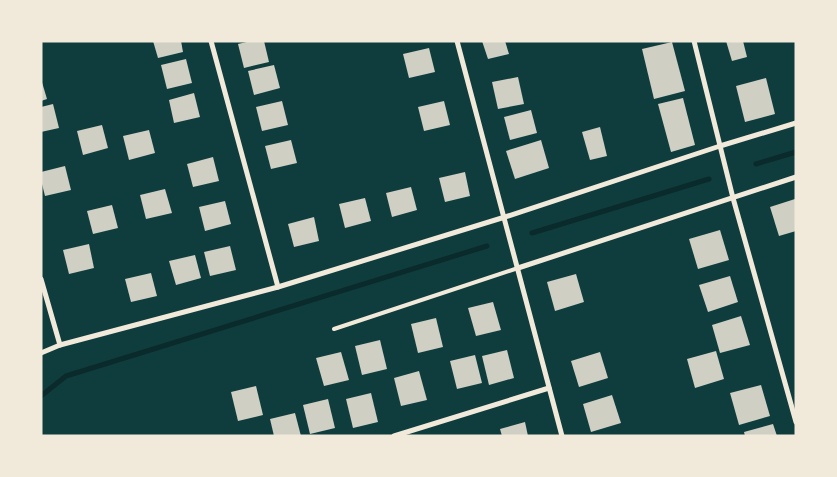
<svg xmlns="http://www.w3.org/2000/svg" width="837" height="477" font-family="'Fira Sans Condensed',sans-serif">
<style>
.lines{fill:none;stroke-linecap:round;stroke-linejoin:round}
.stream{stroke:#0a2a2b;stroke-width:5}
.building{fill:#cfcfc3}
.service{stroke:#f1e9da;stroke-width:4}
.minor{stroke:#f1e9da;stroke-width:5}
</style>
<rect width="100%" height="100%" fill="#0f3d3e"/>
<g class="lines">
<g class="stream">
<path d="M756,164L796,152"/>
<path d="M532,233L709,179"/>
<path d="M41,396L66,376L487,246"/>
</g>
</g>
<g class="building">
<path d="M153,41H181L183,52L158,58Z"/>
<path d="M251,41H264L269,62L244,68L238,44Z"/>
<path d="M482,41H505L509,54L488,59Z"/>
<path d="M726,41H743L747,57L732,61Z"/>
<path d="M672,42L685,91L654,99L642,49Z"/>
<path d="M429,48L435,72L409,78L403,54Z"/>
<path d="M186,59L192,83L167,89L161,65Z"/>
<path d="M274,65L280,88L254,95L248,71Z"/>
<path d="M518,77L524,104L498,109L492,82Z"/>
<path d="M766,78L775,114L745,122L736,86Z"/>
<path d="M41,79L47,99L41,101Z"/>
<path d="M194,93L200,117L174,123L169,100Z"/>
<path d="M683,98L695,145L671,152L658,104Z"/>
<path d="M282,101L288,125L262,131L256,107Z"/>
<path d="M444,101L450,125L424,131L418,107Z"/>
<path d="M53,104L59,128L41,132V107Z"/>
<path d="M531,110L537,133L510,140L504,117Z"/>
<path d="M102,125L108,148L83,155L77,131Z"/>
<path d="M600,127L607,156L590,160L582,132Z"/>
<path d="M149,130L155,153L129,160L123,136Z"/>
<path d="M291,140L297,163L271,169L265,146Z"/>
<path d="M541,140L549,168L515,179L506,151Z"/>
<path d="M213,157L219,181L193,187L187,164Z"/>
<path d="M65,166L71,190L45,196L41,180V172Z"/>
<path d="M465,172L470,196L445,202L439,178Z"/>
<path d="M411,187L417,210L392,217L386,193Z"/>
<path d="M165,189L172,213L146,219L140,195Z"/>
<path d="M365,198L371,221L345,228L339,204Z"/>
<path d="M795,199L796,231L779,236L770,207Z"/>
<path d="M225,201L231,224L205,231L199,207Z"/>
<path d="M112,205L118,228L93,234L87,211Z"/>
<path d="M314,217L319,241L294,247L288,224Z"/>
<path d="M720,230L729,260L698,269L689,239Z"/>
<path d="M89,244L94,268L69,274L63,250Z"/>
<path d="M230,246L236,270L210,276L204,252Z"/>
<path d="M195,255L201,278L176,285L169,261Z"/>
<path d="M151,273L157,296L131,302L125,279Z"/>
<path d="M576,274L584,302L555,311L547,282Z"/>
<path d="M730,276L738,302L708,312L699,285Z"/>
<path d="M493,302L501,330L476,336L468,308Z"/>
<path d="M741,316L750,345L720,353L712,325Z"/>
<path d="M436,318L443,347L418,353L411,324Z"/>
<path d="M380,340L387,369L362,375L355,346Z"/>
<path d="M507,350L514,378L489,385L482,356Z"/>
<path d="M716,351L724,379L695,388L687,359Z"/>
<path d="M341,352L349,380L324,386L316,358Z"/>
<path d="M600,352L608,378L579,387L571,361Z"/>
<path d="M475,355L482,383L457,389L450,361Z"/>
<path d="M419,371L427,400L401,406L394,378Z"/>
<path d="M761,385L770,416L739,425L730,393Z"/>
<path d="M256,386L263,415L238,421L231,392Z"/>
<path d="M371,393L378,422L353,428L346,399Z"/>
<path d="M612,395L621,423L591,432L583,404Z"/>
<path d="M328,399L335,428L310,434L303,405Z"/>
<path d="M295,413L301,436H274L270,419Z"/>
<path d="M525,422L528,436H502L500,429Z"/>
<path d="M773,424L777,436H745L744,432Z"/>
</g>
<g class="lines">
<path class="service" d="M334,329L518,268"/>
<g class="minor">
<path d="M211,41L278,287"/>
<path d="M457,41L562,436"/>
<path d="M694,41L733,198L796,422"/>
<path d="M518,268L796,177"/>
<path d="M41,279L60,345"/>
<path d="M41,353L60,345L278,287L505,217L720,146L796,123"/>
<path d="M394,436L549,388"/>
</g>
</g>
<rect width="837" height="477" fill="none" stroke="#f1e9da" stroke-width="85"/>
</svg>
